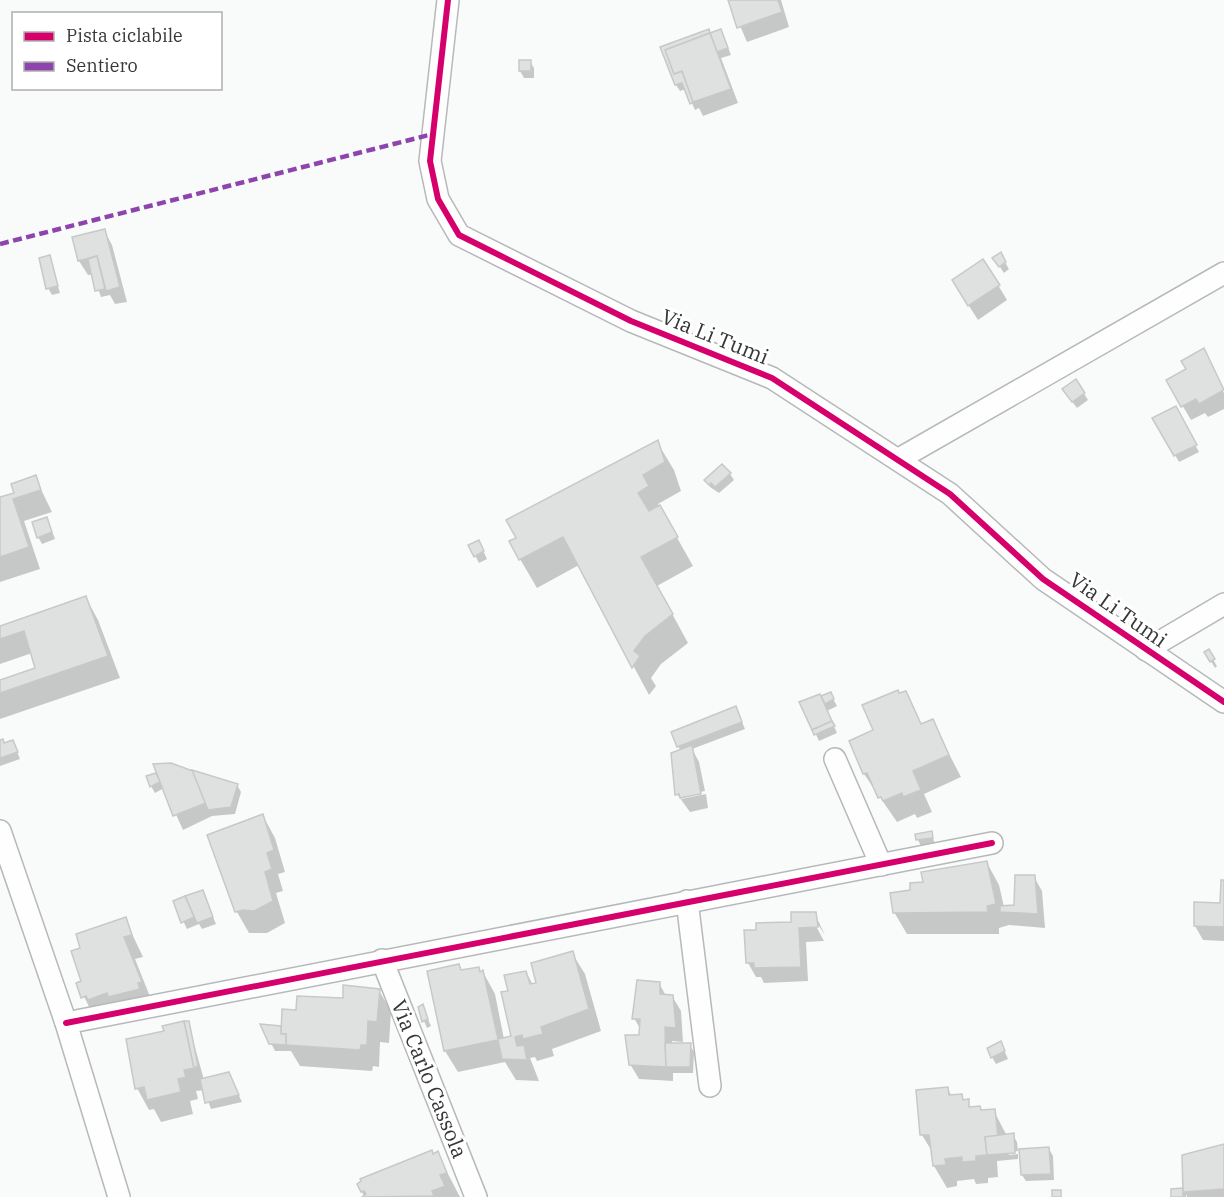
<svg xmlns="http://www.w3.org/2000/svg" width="1224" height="1197" font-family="'IBM Plex Serif',serif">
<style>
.shadow{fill:#0003}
.building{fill:#dfe1e0;stroke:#c6c9c8;stroke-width:1.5}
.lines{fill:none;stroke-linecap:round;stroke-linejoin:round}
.minor-casing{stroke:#b7b8b8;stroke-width:24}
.minor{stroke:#fefefe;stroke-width:21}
.quiet{stroke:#8e44ad;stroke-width:4.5;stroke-dasharray:9 4.5;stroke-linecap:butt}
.cycleway-casing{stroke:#fff;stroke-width:10}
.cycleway{stroke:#d6006c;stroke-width:6}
.labels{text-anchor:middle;stroke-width:6;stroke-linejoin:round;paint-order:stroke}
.street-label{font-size:21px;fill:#363837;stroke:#fff}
</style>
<rect width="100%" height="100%" fill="#f8fbfa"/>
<g class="shadow">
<path d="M729,0H781L789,27L747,42Z"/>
<path d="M724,37L731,55L721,58L738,103L703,116L699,108L695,110L686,89L680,91L676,85Z"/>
<path d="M530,62L534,68V78H524L520,71Z"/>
<path d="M104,230L112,245L127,302L115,304L110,295L101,297L93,274L88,275L79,261L74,238Z"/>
<path d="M1000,254L1009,269L1004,273L994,258Z"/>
<path d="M49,257L60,293L52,295L48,288Z"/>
<path d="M998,285L1007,300L978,320L962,295Z"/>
<path d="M1203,350L1221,383L1219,384L1224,393V409L1208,417L1205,413L1191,420L1168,381L1188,370Z"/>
<path d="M1076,381L1088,400L1077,408L1068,396Z"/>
<path d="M1175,408L1199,452L1179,462L1155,419Z"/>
<path d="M657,442L674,470L681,491L658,504L693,566L657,586L688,643L661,664L651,678L656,686L649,695L579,565L537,588L520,559Z"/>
<path d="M730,474L734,480L719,493L710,487L706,481Z"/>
<path d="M35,477L52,512L24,521L40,569L0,582V499L16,494Z"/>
<path d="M47,518L55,539L42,544L38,537Z"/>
<path d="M470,546L482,548L487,559L479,563Z"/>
<path d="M86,598L98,620L120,678L0,719V681L37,669L32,653L0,664V627Z"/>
<path d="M1208,651L1217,666L1215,668L1206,653Z"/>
<path d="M830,693L837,706L827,711L837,733L819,741L801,703Z"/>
<path d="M905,693L922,725L932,721L961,777L924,794L932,812L917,818L915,814L897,822L864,774L875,731L899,695Z"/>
<path d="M736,708L745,729L692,749L699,762L705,791L681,796V799L706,794L708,808L690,812L677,794L681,751L678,746Z"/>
<path d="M0,742L5,744L13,742L20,759L0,766Z"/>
<path d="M171,765L237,785L241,792L235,814L212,816L183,830L164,788L155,793L151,786L159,782Z"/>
<path d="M263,816L275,838L285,872L278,874L283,891L276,893L285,923L267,933H249L237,912L209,836Z"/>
<path d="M931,833L935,844L921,846L918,840Z"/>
<path d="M987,863L999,885L1004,907H1016L1034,877L1042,891L1045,928L1009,925L999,928V934H907L894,912L912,892L925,883Z"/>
<path d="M1224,881V941L1203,940L1195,926L1221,904Z"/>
<path d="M202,891L216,924L202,929L199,924L187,929L174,902Z"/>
<path d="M815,914L825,935L819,926H816L824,941L806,942L808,981L764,983L761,977H756L748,963L746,932L793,924Z"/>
<path d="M125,919L143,957L135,959L153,1004L95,1019L78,984L83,982L82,949Z"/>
<path d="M572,953L585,974L601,1031L552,1049L554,1056L537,1061L535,1057L530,1058L539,1081L516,1080L505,1062L458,1072L445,1051L428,972L459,966L462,971L483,972L495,994L504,1039L513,1037L510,992L526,972L533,985L538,984Z"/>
<path d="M659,983L666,996H672L681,1011L683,1042L672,1041V1044L690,1045L694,1052L693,1073H673V1081L639,1079L630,1064L641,1036V1030L634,1018Z"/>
<path d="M378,989L391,1011L389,1043L380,1042L379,1067L373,1066L372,1071L300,1066L291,1051H275L262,1025L283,1028L297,1012Z"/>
<path d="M422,1006L431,1026L427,1028L424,1021Z"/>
<path d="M188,1022L204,1080L232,1081L242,1102L211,1109L204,1090L196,1091L198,1099L190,1101L193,1114L161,1122L154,1109L149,1110L137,1088L166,1032Z"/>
<path d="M1004,1050L1008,1059L996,1064L992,1057Z"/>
<path d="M948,1089L952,1097L961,1096L972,1108L982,1112L994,1111L1007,1136L1013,1135L1017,1142L1018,1151L1009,1152V1155L1018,1154V1159L997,1161L998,1177L988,1178V1183L976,1184L974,1179L957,1181V1186L947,1188L934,1166L933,1153L922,1135Z"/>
<path d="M1224,1146V1197H1187L1186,1194V1197H1173L1184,1190Z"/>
<path d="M1049,1149L1053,1156L1054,1180L1026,1181L1022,1175Z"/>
<path d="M437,1153L460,1197H364L359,1184Z"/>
</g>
<g class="building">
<path d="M728,0H778L782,12L737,28Z"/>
<path d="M709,29L710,33L666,50L674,74L682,71L694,102L690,104L682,83L675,85L660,47Z"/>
<path d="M721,29L728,48L717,52L710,33Z"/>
<path d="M710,33L731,89L693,102L682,71L674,74L665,50Z"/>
<rect x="519" y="60" width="12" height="11"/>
<path d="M105,229L120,287L106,291L97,256L78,261L72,237Z"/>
<path d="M1001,252L1006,262L999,267L992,258Z"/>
<path d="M50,255L58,286L46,289L39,258Z"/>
<path d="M97,256L105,289L95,291L88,259Z"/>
<path d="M983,259L1000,285L968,306L952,280Z"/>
<path d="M1204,348L1224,390L1199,404L1196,399L1181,407L1166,380L1186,369L1181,361Z"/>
<path d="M1076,379L1085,393L1072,402L1062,389Z"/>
<path d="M1176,406L1197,445L1174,456L1152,418Z"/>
<path d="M658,440L665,462L643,475L649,486L638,493L649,511L660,505L678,537L641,557L673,614L645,636L634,651L640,656L632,668L563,537L519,560L509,541L516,538L506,520Z"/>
<path d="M722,464L731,473L715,487L711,483L709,485L704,480Z"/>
<path d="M36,475L41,490L13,499L29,547L0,557V497L14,493L11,484Z"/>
<path d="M47,517L52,532L37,538L32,522Z"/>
<path d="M479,540L484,551L474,557L468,545Z"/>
<path d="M86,596L108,656L0,693V680L35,668L24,631L0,639V626Z"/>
<path d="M1209,649L1215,659L1210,662L1204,652Z"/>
<path d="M898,690L899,693L906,691L921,724L933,719L949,755L913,771L921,790L903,797L902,793L883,801L881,797L878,798L867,773L863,774L849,741L873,730L862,705Z"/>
<path d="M831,692L834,699L825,704L821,696Z"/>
<path d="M820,694L832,721L812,730L799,702Z"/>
<path d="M736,706L742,722L677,747L671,732Z"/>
<path d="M832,721L835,726L814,735L812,730Z"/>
<path d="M3,739L4,743L13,740L18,752L0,758V740Z"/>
<path d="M692,745L701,794L680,798L679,794L675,795L671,753Z"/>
<path d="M171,763L193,771L206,803L173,816L153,764Z"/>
<path d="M192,770L238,784L231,807L208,810Z"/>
<path d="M156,773L160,782L150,787L146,776Z"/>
<path d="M263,814L274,850L267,853L272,869L265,872L273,901L254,911L243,910L235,912L207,835Z"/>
<path d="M932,831L933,838L916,840L915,834Z"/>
<path d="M987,861L996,904L987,906L988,912L893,913L890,893L910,890V883L923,882L921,872Z"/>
<path d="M1015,875H1035L1038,914L1000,912V906L1014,905Z"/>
<path d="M1221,880H1224V927L1194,926V902L1220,903Z"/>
<path d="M203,890L213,917L197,923L185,896Z"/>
<path d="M185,896L194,917L181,923L173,901Z"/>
<path d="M791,912H816L818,927L799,928L801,967L754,968V963H746L744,930H756V923L791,922Z"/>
<path d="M126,917L132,935L124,937L142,982L138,983L140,989L108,997L107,993L88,1000L86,996L81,998L76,983L81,981L71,951L80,948L76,934Z"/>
<path d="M573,951L589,1009L541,1027L543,1034L523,1039L522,1035L515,1037L517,1046L524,1045L527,1060L502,1059L498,1040L444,1051L427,971L459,964L461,970L479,967L480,972L483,970L498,1039L511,1036L501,992L508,991L504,975L526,971L530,984L536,983L531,963Z"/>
<path d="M637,980L660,982V994L673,995L676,1028L665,1027L666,1067L629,1065L625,1035H639L640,1019H632Z"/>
<path d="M343,985L380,989L377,1022L368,1021L367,1045H361L360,1050L286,1045V1034H281L282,1009L296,1010L297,996L343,998Z"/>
<path d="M423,1004L428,1019L422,1022L418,1007Z"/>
<path d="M184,1021L194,1068L184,1070L186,1077L178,1079L181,1092L147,1100L144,1087L135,1089L126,1039L164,1031L162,1026Z"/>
<path d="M184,1021H189L198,1066L194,1068Z"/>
<path d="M260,1024L281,1026V1034H286V1045L269,1044Z"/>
<path d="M1001,1041L1005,1051L991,1058L987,1048Z"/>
<path d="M665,1043H691L690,1067H666Z"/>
<path d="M229,1072L239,1095L205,1103L200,1079Z"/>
<path d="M948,1087L949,1095L962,1094L963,1100L969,1099V1107L980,1106L981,1110L995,1109L998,1136L985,1137L987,1155L976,1156V1161L962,1162V1157L945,1159L946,1165L933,1166L929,1135H920L916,1090Z"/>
<path d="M1014,1133L1015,1153L987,1155L985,1137Z"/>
<path d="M1224,1144V1189L1183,1192L1182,1155Z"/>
<path d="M1049,1147L1051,1174L1021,1175L1019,1149Z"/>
<path d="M432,1150L433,1154L438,1151L447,1173L440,1175L445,1186L432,1191L434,1196L362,1197L366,1194L364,1191L361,1192L357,1184L361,1181L360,1179Z"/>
<path d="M1183,1188V1197H1171V1189Z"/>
<rect x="1052" y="1190" width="9" height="7"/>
</g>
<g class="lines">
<g class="minor-casing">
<g id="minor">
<path d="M448,0L430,161L438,199L459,235L631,321L772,378L950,494L1043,579L1224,702"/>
<path d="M899,459L1224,273"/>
<path d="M1146,650L1224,604"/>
<path d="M835,759L881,865"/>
<path d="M0,831L66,1023L119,1197"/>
<path d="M687,901L710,1086"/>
<path d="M382,960L476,1197"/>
<path d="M66,1023L992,843"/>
</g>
</g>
<use href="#minor" class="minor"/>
<path class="quiet" d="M0,244L433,134"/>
<g class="cycleway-casing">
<g id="cycleway">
<path d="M448,0L430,161L438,199L459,235L631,321L772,378L950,494L1043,579L1224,702"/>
<path d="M66,1023L992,843"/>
</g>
</g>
<use href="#cycleway" class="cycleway"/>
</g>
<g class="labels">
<g class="street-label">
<text transform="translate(715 337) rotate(22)" y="7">Via Li Tumi</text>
<text transform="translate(1118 610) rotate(35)" y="7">Via Li Tumi</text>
<text transform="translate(429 1079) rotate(68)" y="7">Via Carlo Cassola</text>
</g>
</g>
<rect x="12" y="12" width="210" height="78" fill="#ffffff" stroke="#afafaf" stroke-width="1.5"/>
<rect x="24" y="32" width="30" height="9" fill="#d6006c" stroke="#afafaf" stroke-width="1.5"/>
<text x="66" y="42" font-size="18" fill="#363837">Pista ciclabile</text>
<rect x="24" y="62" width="30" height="9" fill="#8e44ad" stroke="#afafaf" stroke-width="1.5"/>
<text x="66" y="72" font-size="18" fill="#363837">Sentiero</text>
</svg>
